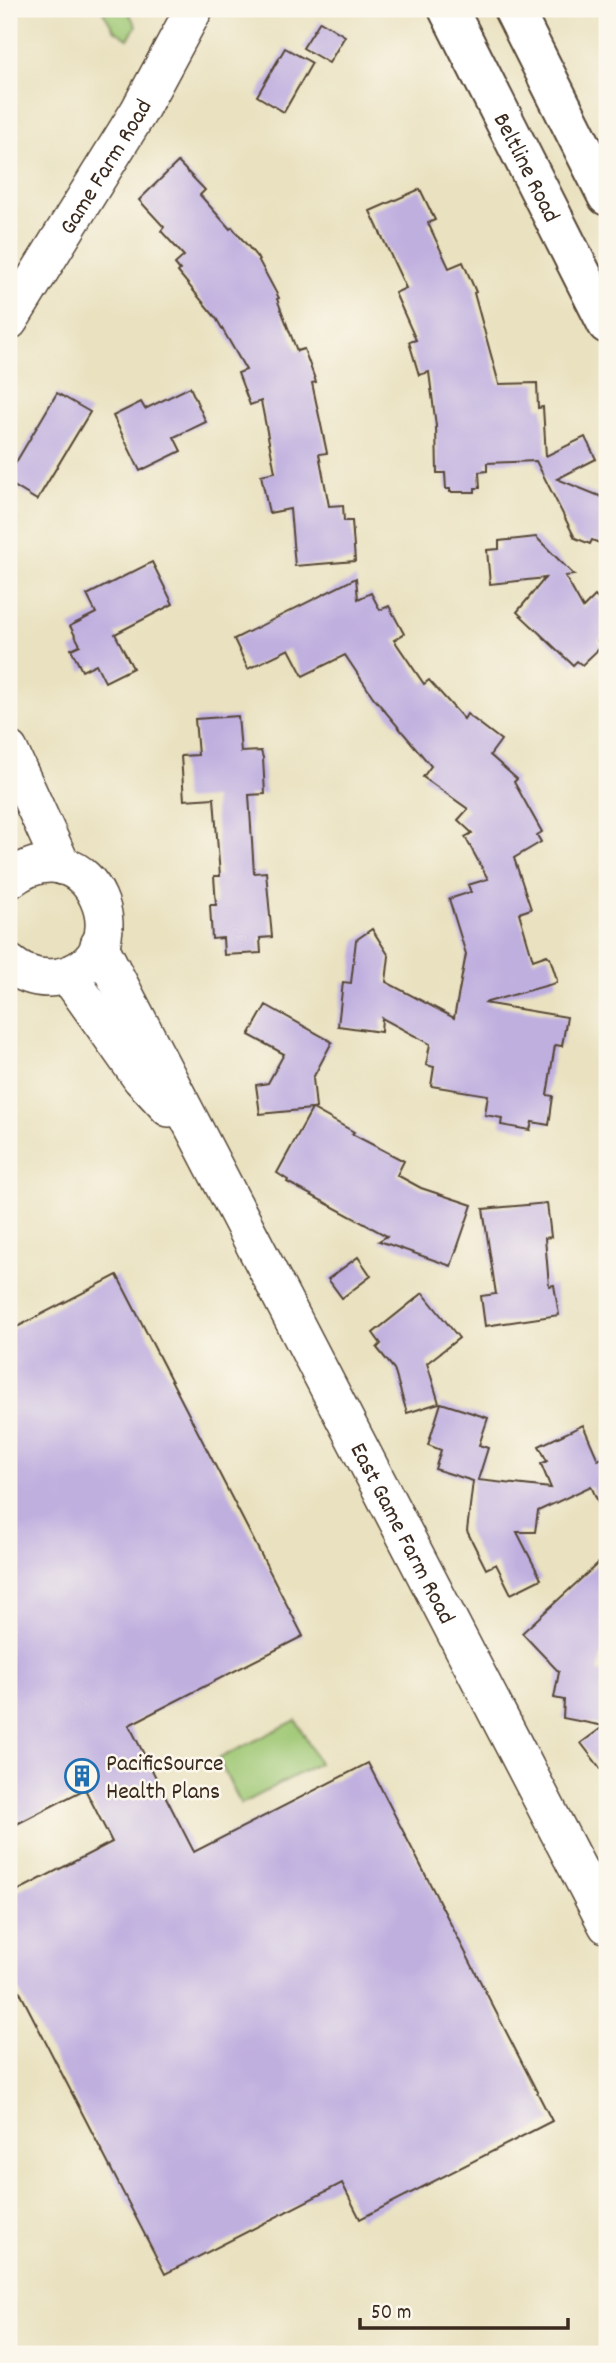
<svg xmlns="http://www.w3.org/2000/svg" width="616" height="2363" font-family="Dekko,sans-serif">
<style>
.green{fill:#9ec773;stroke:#6c7848;stroke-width:2}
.building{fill:#bfafdf}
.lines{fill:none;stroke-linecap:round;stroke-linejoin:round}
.secondary-casing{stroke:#554536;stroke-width:40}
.primary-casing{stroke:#554536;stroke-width:42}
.secondary{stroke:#fff;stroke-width:37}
.primary{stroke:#fff;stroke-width:38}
.labels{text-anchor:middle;stroke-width:5;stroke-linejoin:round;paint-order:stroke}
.street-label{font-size:24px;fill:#3b2a1e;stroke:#fbf7ec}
.poi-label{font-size:24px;fill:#3b2a1e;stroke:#fbf7ec;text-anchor:start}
</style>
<rect width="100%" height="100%" fill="#fbf7ec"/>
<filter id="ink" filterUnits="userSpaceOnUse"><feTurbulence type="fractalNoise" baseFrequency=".0143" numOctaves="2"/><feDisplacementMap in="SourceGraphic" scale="14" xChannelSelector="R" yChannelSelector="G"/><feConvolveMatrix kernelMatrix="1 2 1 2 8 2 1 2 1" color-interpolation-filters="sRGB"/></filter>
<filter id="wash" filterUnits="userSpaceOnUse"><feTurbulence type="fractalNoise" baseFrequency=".00686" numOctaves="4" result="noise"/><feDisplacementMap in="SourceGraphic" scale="28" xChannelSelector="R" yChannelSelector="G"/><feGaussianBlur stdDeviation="1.57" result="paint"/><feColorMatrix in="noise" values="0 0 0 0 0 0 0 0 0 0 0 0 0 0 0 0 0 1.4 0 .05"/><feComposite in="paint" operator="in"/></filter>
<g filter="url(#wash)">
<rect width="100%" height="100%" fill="#e9e1bf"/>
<g class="green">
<path d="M104,9H127L136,26L128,39L114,30L103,12Z"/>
<path d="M296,1720L319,1763L241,1804L218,1759Z"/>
</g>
<g id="blocks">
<g class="building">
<path d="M320,21L345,36L329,63L303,48Z"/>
<path d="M285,48L312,63L284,112L257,96Z"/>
<path d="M178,162L205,190L200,195L230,229L232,227L257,257L279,298L277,299L297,351L304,349L316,382L312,383L327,453L319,454L329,506L343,505L344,521H352L355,561L295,566L290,509L269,513L261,475L275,472L261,401L250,405L238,373L246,370L216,318L178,272L180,270L175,264L184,256L161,231L164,227L139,200Z"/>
<path d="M420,189L435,220L428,223L449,268L463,262L476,292L474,293L499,384L537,383L538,408L543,407L546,456L585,437L596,459L557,479L607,499V546L592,540L590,544L575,538L536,461L487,463V471L479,472L480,488H475V492H450V489H446L445,473H437L436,426L429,372L419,375L409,342L416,340L395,293L406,288L370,211Z"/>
<path d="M190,387L206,422L174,437L181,451L140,471L113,416L141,402L145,409Z"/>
<path d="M57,393L90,412L37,500L9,483V474Z"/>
<path d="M536,537L574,575L565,576L583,608L595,596L607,608V632L598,641L602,646L582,665L577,661L573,665L517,612L545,578L490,584L487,550L499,549V541Z"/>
<path d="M152,562L173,604L115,634L133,668L105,682L96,664L82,671L71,649L80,645L70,626L96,613L87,595Z"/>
<path d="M356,578L358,599L371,593L380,610L389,606L404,634L394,640L424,684L429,680L464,719L467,714L501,740L490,755L517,779L514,782L542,832L537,835L541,842L514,858L531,909L519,913L533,960L547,955L550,958L557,980L556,983L484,1003L567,1017L562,1046L555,1045L547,1095L553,1096L549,1125L532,1122L530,1130L501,1125L502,1118L485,1115L488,1095L431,1086L434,1067L426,1065L430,1044L382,1018L381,1032L338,1026L343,982L351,983L356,940L372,929L389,956L386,982L454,1018L466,954L449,899L471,892L468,885L488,879L465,837L472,833L458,820L468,809L423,777L431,766L373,697L345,655L303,676L289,649L248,669L234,639Z"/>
<path d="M238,716L241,752L261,751L263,758L265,794L249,795L254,873L266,872L272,937L260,938L261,953L224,955L223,938L212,939L210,905H216L214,876H220L214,798L184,800L181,756L198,755L195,719Z"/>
<path d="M266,1005L332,1042L313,1078L316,1108L313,1109L354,1132L352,1134L404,1161L397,1175L421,1188L472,1205L451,1266L379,1241L387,1236L287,1182L288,1180L277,1173L312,1109L260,1114L256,1085L268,1083L284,1054L249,1035Z"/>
<path d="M547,1203L551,1237L545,1238L549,1286L554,1285L559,1315L485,1326L481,1296L496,1294L483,1209Z"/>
<path d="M358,1257L371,1276L342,1298L328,1279Z"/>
<path d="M117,1275L303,1636L129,1725L194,1852L368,1763L552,2121L360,2219L342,2183L165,2274L9,1971V1895L112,1842L85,1789L9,1828V1331Z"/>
<path d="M423,1293L459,1338L427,1363L439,1403L407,1413L394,1369L377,1348L381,1344L373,1333Z"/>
<path d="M441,1403L488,1418L479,1445L488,1448L478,1480L551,1488L541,1464L547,1461L539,1446L583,1425L598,1460L607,1456V1522L591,1486L538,1511L535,1532H517L541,1579L511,1594L496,1564L486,1569L467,1531L473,1481L435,1469L441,1450L428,1445Z"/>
<path d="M607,1555V1627L598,1672L607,1673V1777L581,1743L604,1726L563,1718L564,1700L554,1698L559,1672L522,1633Z"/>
</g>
</g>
</g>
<g filter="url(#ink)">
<use href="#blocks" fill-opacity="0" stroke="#554536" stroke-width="2"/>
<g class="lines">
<g class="secondary-casing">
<g id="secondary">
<path id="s1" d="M9,321L139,111L194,9"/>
<path d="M9,750L62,866"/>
<path d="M9,880C91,817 148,959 59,977C40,980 23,975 9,963"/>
<path id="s2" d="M99,945L607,1925"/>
<path d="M68,975L141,1078L169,1108"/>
</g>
</g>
<g class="primary-casing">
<g id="primary">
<path id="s3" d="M448,9L607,324"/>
<path d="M513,9L607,196"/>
</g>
</g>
<use href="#secondary" class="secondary"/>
<use href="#primary" class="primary"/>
</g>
</g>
<defs>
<g id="building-ring" transform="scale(1.75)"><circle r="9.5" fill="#fbf7ec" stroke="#1f6fb2" stroke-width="1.5"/><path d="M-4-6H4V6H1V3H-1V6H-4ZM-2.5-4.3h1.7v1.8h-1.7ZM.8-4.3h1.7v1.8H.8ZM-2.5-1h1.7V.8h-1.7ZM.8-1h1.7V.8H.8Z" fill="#1f6fb2"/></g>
</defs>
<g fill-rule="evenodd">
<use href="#building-ring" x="82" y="1776"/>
</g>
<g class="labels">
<g class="street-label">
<text dy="8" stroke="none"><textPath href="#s1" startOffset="182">Game Farm Road</textPath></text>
<text dy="8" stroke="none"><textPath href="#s3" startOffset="177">Beltline Road</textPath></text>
<text dy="8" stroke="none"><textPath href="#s2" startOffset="662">East Game Farm Road</textPath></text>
</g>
<g class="poi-label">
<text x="106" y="1770">PacificSource<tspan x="106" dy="28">Health Plans</tspan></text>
</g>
</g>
<rect width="616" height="2363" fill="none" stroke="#fbf7ec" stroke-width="35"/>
<path d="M360 2318v10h208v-10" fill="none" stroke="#3b2a1e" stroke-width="3.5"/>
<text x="371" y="2318" font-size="21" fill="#3b2a1e" stroke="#fbf7ec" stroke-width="5" paint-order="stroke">50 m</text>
</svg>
